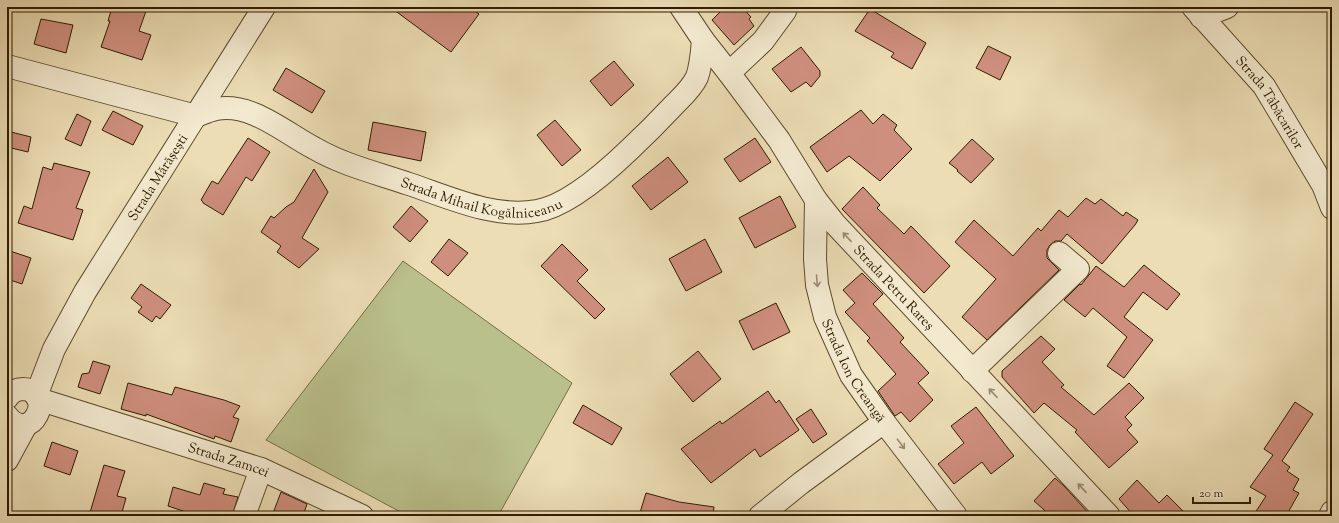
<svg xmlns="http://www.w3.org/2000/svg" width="1339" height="523" font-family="'Sorts Mill Goudy',serif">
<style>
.green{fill:#bac08c;stroke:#746e46}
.building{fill:#cf8f7e;stroke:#2f1c00}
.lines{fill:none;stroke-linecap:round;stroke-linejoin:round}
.minor-casing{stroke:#5e4c2d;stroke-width:24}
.minor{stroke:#f3e9cf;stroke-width:22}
.oneway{stroke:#9b8d72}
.labels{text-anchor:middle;stroke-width:3.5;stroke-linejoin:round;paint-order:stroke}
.street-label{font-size:14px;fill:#2f1c00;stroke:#f3e9cf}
</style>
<rect width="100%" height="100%" fill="#ecddb5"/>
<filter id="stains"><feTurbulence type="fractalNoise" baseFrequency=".005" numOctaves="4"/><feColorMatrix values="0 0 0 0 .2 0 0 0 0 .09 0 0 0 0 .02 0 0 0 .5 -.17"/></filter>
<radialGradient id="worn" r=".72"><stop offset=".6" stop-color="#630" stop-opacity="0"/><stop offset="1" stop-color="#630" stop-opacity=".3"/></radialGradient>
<path class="green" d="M403,261L572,383L498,516H408L266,440Z"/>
<g class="building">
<path d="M112,7H134L146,11L139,31L151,35L142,60L101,47L110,21H108Z"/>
<path d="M390,7H469L479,14L451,52Z"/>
<path d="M725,7H742L751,17L749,19L754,26L734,45L712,20Z"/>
<path d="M870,9L926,43L912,69L891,57L894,53L855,31Z"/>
<path d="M41,19L73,25L66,53L34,44Z"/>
<path d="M988,46L1011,57L1000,80L976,68Z"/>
<path d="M801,47L820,71V76L811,87L806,82L791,92L772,69Z"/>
<path d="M614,61L634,85L611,106L590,81Z"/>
<path d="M286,68L325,91L312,113L273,90Z"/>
<path d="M861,110L873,124L883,114L897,125L894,130L912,149L880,181L849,156L827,172L810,147Z"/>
<path d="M113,111L143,126L133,145L102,130Z"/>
<path d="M77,114L91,121L81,146L65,139Z"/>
<path d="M555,120L581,150L562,166L537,135Z"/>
<path d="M373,122L426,132L421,161L368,150Z"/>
<path d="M7,131L31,137L28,152L7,147Z"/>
<path d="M248,138L270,152L252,181L246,177L223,215L203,203V202L201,200L212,181L218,184Z"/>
<path d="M755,138L771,162L740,182L724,159Z"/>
<path d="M972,139L994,159L971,183L957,171L958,170L949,163Z"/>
<path d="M668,157L688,182L651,210L632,186Z"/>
<path d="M54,163L90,172L76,208L83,210L73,240L18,223L24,206L32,209L43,167L52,170Z"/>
<path d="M314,169L328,192L302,238L319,249L299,268L277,252L281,246L261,232L271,216L274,218L286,207L294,202Z"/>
<path d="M863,187L880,205L877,208L904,234L911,226L950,266L924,293L842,209Z"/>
<path d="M780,196L796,227L755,248L739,218Z"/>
<path d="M1086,198L1095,204L1101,199L1123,216L1126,212L1138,220L1135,225L1102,264L1067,234L1061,241H1055L1050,245L1047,250V258L1059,270L987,340L962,317L996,279L955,242L974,220L1013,256L1038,228L1041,231L1059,210L1068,217Z"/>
<path d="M411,206L428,221L410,242L393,227Z"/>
<path d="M449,239L468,253L448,276L431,262Z"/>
<path d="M705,239L722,272L686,291L669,259Z"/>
<path d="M562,244L588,270L577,281L605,309L595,319L541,266Z"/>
<path d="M7,250L31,258L22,284L7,279Z"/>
<path d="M1144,265L1180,294L1167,310L1143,292L1124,317L1153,340L1124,378L1107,366L1127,337L1093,308L1085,317L1064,300L1080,284L1081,285L1096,266L1124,287Z"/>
<path d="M862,273L883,294L873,304L904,338L900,342L929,373L918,383L933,400L910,422L901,412L895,416L878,391L896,374L867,341L870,338L845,312L855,303L843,290Z"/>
<path d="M141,284L171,305L160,319L156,316L152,322L138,312L142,307L131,298Z"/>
<path d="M776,303L790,332L753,350L739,321Z"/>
<path d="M1041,336L1055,349L1042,362L1064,385L1061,387L1094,415L1129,383L1144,398L1125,417L1132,425L1127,430L1138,442L1109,468L1075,432L1077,430L1044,403L1034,413L1002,377V371Z"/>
<path d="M698,351L721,379L693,402L670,374Z"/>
<path d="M93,361L110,366L100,394L78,387L82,374L89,373Z"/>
<path d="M128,383L172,395L175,387L224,400L240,406L233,417L239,419L231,442L215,436L214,439L146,414V416L121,409Z"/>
<path d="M768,391L776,403L779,400L799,430L760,457L755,449L711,483L681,449L720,421L722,424Z"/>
<path d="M1295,402L1313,414L1282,461L1290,467L1287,471L1299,479L1293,490L1299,493L1286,516H1253L1266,496L1250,487L1273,455L1264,449Z"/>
<path d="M583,405L622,428L612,445L573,423Z"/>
<path d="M976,407L1014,456L991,474L982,462L954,484L938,464L964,443L951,426Z"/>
<path d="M811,409L827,434L813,443L796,419Z"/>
<path d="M52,442L78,451L70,475L44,466Z"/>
<path d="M104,465L125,471L117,496L126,498L121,516H89Z"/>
<path d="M1055,478L1064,486L1091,516H1051L1034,501Z"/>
<path d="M1137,480L1159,503L1167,495L1188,516H1134L1119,499Z"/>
<path d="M204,483L225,489L223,494L238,497L232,516H198L168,506L173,487L200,495Z"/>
<path d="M281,492L307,504L303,516H272Z"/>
<path d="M646,493L679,502L714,507L713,516H639Z"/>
</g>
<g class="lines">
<g class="minor-casing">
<g id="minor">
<path id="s1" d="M681,7L703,40L729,73L779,140L816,200L835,224L1109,516"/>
<path id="s2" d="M1193,7L1264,86L1323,185L1332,208"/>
<path d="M1201,17L1227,7"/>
<path d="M7,66L196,116"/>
<path d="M729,73L763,41L785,11L786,7"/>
<path id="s3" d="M196,116C202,114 209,110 216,109C251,102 285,133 314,148C343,165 377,173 409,184C448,197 495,219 537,211C567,206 606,172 628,151C644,136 659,121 674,105C682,97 692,88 697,77C701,66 702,52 703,40"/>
<path id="s4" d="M816,200L815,259L817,285L825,317L851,375L884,422L956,516"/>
<path d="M972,371L1078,269L1059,253"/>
<path id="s5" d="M36,396L54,349L85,292L264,7"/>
<path d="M7,398C11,392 16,389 23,389C57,390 32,447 7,416"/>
<path id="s6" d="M38,399L261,469L362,516"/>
<path d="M7,460L26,425"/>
<path d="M244,516L261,469"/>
<path d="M760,516L801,483L884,422"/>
<path d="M1330,516L1332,512"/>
</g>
</g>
<use href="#minor" class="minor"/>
</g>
<defs><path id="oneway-shaft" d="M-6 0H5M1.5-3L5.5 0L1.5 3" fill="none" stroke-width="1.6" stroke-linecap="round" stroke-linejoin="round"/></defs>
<g class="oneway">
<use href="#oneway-shaft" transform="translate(847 237) rotate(-133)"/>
<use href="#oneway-shaft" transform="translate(817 281) rotate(85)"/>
<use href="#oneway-shaft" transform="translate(993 393) rotate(-133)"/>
<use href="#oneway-shaft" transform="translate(901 444) rotate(53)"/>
<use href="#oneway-shaft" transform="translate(1082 488) rotate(-133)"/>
</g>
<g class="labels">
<g class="street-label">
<text dy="5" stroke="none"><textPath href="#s2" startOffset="123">Strada Tăbăcarilor</textPath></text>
<text dy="5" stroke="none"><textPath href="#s5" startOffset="251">Strada Mărășești</textPath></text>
<text dy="5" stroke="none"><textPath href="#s3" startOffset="306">Strada Mihail Kogălniceanu</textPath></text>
<text dy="5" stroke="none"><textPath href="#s1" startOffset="353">Strada Petru Rareș</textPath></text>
<text dy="5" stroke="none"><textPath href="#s4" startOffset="179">Strada Ion Creangă</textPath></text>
<text dy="5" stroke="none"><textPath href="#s6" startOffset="200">Strada Zamcei</textPath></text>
</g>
</g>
<rect width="1339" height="523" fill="none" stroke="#ecddb5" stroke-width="24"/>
<rect x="8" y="8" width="1323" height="507" fill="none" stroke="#2f1c00" stroke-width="2"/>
<rect x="12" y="12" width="1315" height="499" fill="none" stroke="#2f1c00"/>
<path d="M1193 497v6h57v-6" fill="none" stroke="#2f1c00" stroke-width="2"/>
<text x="1199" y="497" font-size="12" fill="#2f1c00" stroke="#f3e9cf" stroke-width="3" paint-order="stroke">20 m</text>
<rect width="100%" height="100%" filter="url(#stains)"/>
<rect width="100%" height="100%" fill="url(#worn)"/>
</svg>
